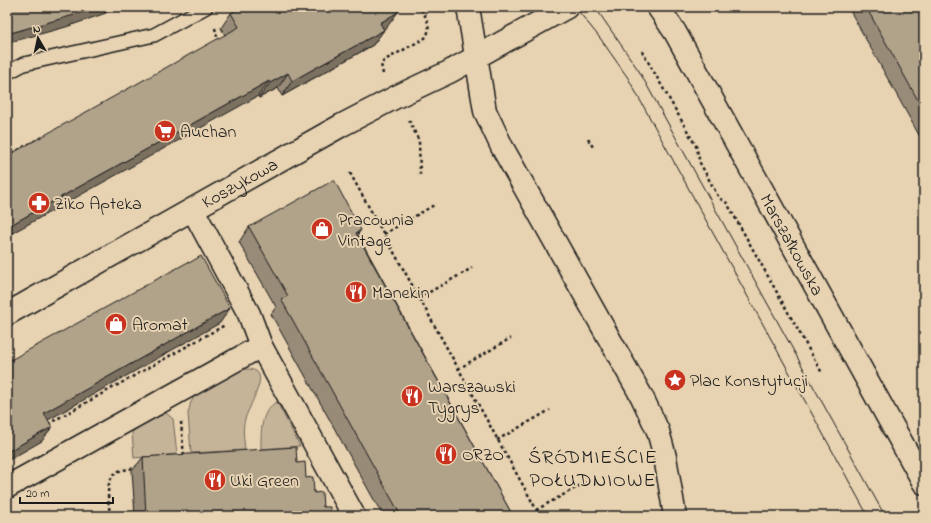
<svg xmlns="http://www.w3.org/2000/svg" width="931" height="523" font-family="'Indie Flower',sans-serif">
<style>
.green{fill:#c6b499;stroke:#71685a}
.lines{fill:none;stroke-linecap:round;stroke-linejoin:round}
.lane-casing{stroke:#1c1c1c;stroke-width:16}
.street-casing{stroke:#1c1c1c;stroke-width:25}
.secondary-casing{stroke:#1c1c1c;stroke-width:25}
.path{stroke:#1c1c1c;stroke-width:2.5;stroke-dasharray:3 3;stroke-linecap:butt}
.lane{stroke:#e7d2b1;stroke-width:13}
.street{stroke:#e7d2b1;stroke-width:22}
.secondary{stroke:#e7d2b1;stroke-width:22}
.tram{stroke:#1c1c1c;stroke-width:1}
.wall{fill:#988b77;stroke:#1c1c1c}
.shaded-wall{fill:#7c7161;stroke:#1c1c1c}
.building{fill:#b1a28a;stroke:#1c1c1c}
.labels{text-anchor:middle;stroke-width:4;stroke-linejoin:round;paint-order:stroke}
.poi-label{font-size:18px;fill:#1c1c1c;stroke:#e7d2b1;text-anchor:start}
.street-label{font-size:18px;fill:#1c1c1c;stroke:#e7d2b1}
.quarter-label{font-size:20px;letter-spacing:1px;fill:#1c1c1c;stroke:#e7d2b1}
</style>
<rect width="100%" height="100%" fill="#e7d2b1"/>
<filter id="ink" filterUnits="userSpaceOnUse"><feTurbulence type="fractalNoise" baseFrequency=".025" numOctaves="2"/><feDisplacementMap in="SourceGraphic" scale="8" xChannelSelector="R" yChannelSelector="G"/><feConvolveMatrix kernelMatrix="1 2 1 2 8 2 1 2 1" color-interpolation-filters="sRGB"/></filter>
<g filter="url(#ink)">
<g class="green">
<path d="M249,369C253,370 257,370 259,375C263,383 248,409 245,419C242,429 244,439 245,450L191,453L188,413L191,402L196,394L241,370Z"/>
<path d="M277,402L300,446L261,449C261,433 260,410 277,402Z"/>
<path d="M166,413L173,419L177,454L134,458L132,432L145,423Z"/>
</g>
<g class="lines">
<g class="lane-casing">
<path id="lane" d="M7,73L24,64L154,35L206,7"/>
</g>
<g class="street-casing">
<g id="street">
<path d="M193,210L249,314L261,346L354,516"/>
<path d="M7,487L261,346"/>
</g>
</g>
<g class="secondary-casing">
<g id="secondary">
<path d="M468,7L485,111L502,147L642,397L658,431L665,457L675,516"/>
<path id="s1" d="M658,7L675,32L924,483"/>
<path id="s2" d="M7,314L342,125L396,97L449,72L567,7"/>
</g>
</g>
<g class="path">
<path d="M215,28L218,41"/>
<path d="M642,51L696,146L700,163L719,198L727,203L822,373"/>
<path d="M383,74L381,64L385,60L425,38C433,28 426,17 420,7"/>
<path d="M409,120L419,141L420,175"/>
<path d="M588,139L593,147"/>
<path d="M7,156L40,138"/>
<path d="M350,173L540,516"/>
<path d="M384,234L436,204"/>
<path d="M419,298L472,268"/>
<path d="M458,369L511,338"/>
<path d="M181,422L184,457"/>
<path d="M48,424L225,325"/>
<path d="M497,440L550,410"/>
<path d="M536,510L590,480"/>
<path d="M838,514L842,512"/>
<path d="M110,516C109,503 103,478 119,471C125,469 131,470 137,466"/>
</g>
<use href="#lane" class="lane"/>
<use href="#street" class="street"/>
<use href="#secondary" class="secondary"/>
<g class="tram">
<path d="M575,7L600,38L628,78L868,516"/>
<path d="M595,7L639,71L885,516"/>
</g>
</g>
<g class="wall">
<path d="M848,7H924V144Z"/>
<path d="M231,13L387,27L383,29L384,30L373,45L282,96L278,88L259,98L221,28Z"/>
<path d="M249,227L358,235L513,516H383L271,314L276,307L239,242Z"/>
<path d="M143,457L297,463L323,507L331,516H135L132,471Z"/>
</g>
<g class="shaded-wall">
<path d="M99,7H120L108,11L106,13L66,27L7,43V34Z"/>
<path d="M398,12L387,27L369,38L380,23Z"/>
<path d="M384,30L373,45L282,96L292,81Z"/>
<path d="M288,73L278,88L259,98L270,83Z"/>
<path d="M269,81L258,96L7,236V227Z"/>
<path d="M361,230L351,244L356,233Z"/>
<path d="M230,308L220,323L34,428L44,413Z"/>
<path d="M52,427L42,441L7,461V452Z"/>
</g>
<g class="building">
<path d="M7,7H98L74,15L7,34Z"/>
<path d="M241,7H395L398,12L380,23L384,30L292,81L288,73L270,83L269,81L7,227V156L239,27L231,13Z"/>
<path d="M866,7H924V111Z"/>
<path d="M334,180L361,230L356,233L513,516H401L281,299L288,296L249,227Z"/>
<path d="M201,256L230,308L44,413L52,427L7,452V362L188,262L189,263Z"/>
<path d="M296,447L297,463L305,462L306,478L313,477L314,493L322,492L323,507H330L331,516H146L143,457Z"/>
</g>
</g>
<defs>
<g id="supermarket-disc" transform="scale(1.15)"><circle r="9.5" fill="#c8321e" stroke="#e7d2b1"/><path d="M-6-5.5h2.5l.6 2H6L4.5 2H-2.5L-4.4-4H-6ZM-1.5 3.2a1.3 1.3 0 1 0 .1 0ZM3 3.2a1.3 1.3 0 1 0 .1 0Z" fill="#fff"/></g>
<g id="pharmacy-disc" transform="scale(1.15)"><circle r="9.5" fill="#c8321e" stroke="#e7d2b1"/><path d="M-2-6h4v4h4v4h-4v4h-4v-4h-4v-4h4Z" fill="#fff"/></g>
<g id="shop-disc" transform="scale(1.15)"><circle r="9.5" fill="#c8321e" stroke="#e7d2b1"/><path d="M-5-2.5h2.3a2.7 3.5 0 0 1 5.4 0H5L5.5 6h-11ZM-1.5-2.5h3a1.5 2.3 0 0 0-3 0Z" fill="#fff"/></g>
<g id="restaurant-disc" transform="scale(1.15)"><circle r="9.5" fill="#c8321e" stroke="#e7d2b1"/><path d="M-5-6h1v4h1v-4h1v4h1v-4h1v5L-1.5 .5V6h-2V.5L-5-1ZM5-6V6H3V1.5H1.5Q1.5-4 5-6Z" fill="#fff"/></g>
<g id="sight-disc" transform="scale(1.15)"><circle r="9.5" fill="#c8321e" stroke="#e7d2b1"/><path d="M0-6L1.8-2.2L6-1.7L2.9 1.2L3.7 5.4L0 3.3L-3.7 5.4L-2.9 1.2L-6-1.7L-1.8-2.2Z" fill="#fff"/></g>
</defs>
<g fill-rule="evenodd">
<use href="#supermarket-disc" x="165" y="131"/>
<use href="#pharmacy-disc" x="39" y="203"/>
<use href="#shop-disc" x="322" y="229"/>
<use href="#restaurant-disc" x="356" y="292"/>
<use href="#shop-disc" x="116" y="324"/>
<use href="#sight-disc" x="675" y="380"/>
<use href="#restaurant-disc" x="412" y="396"/>
<use href="#restaurant-disc" x="446" y="454"/>
<use href="#restaurant-disc" x="215" y="480"/>
</g>
<g class="labels">
<g class="poi-label">
<text x="180" y="137">Auchan</text>
<text x="54" y="209">Ziko Apteka</text>
<text x="338" y="225">Pracownia<tspan x="338" dy="21">Vintage</tspan></text>
<text x="372" y="298">Manekin</text>
<text x="132" y="330">Aromat</text>
<text x="690" y="386">Plac Konstytucji</text>
<text x="428" y="392">Warszawski<tspan x="428" dy="21">Tygrys</tspan></text>
<text x="462" y="460">ORZO</text>
<text x="230" y="486">Uki Green</text>
</g>
<g class="street-label">
<text dy="6" stroke="none"><textPath href="#s2" startOffset="267">Koszykowa</textPath></text>
<text dy="6" stroke="none"><textPath href="#s1" startOffset="273">Marszałkowska</textPath></text>
</g>
<g class="quarter-label">
<text x="593" y="463">ŚRÓDMIEŚCIE<tspan x="593" dy="23">POŁUDNIOWE</tspan></text>
</g>
</g>
<rect width="931" height="523" fill="none" stroke="#e7d2b1" stroke-width="24"/>
<rect x="12" y="12" width="907" height="499" fill="none" stroke="#1c1c1c" stroke-width="1.5" filter="url(#ink)"/>
<g transform="translate(38 38) rotate(351)" stroke="#e7d2b1" stroke-width="3" paint-order="stroke">
<path d="M0-3L7 15L0 10L-7 15Z" fill="#1c1c1c"/>
<text y="-6" font-size="11" font-weight="bold" text-anchor="middle" fill="#1c1c1c">N</text>
</g>
<path d="M20 497v6h93v-6" fill="none" stroke="#1c1c1c" stroke-width="2"/>
<text x="26" y="497" font-size="12" fill="#1c1c1c" stroke="#e7d2b1" stroke-width="3" paint-order="stroke">20 m</text>
</svg>
